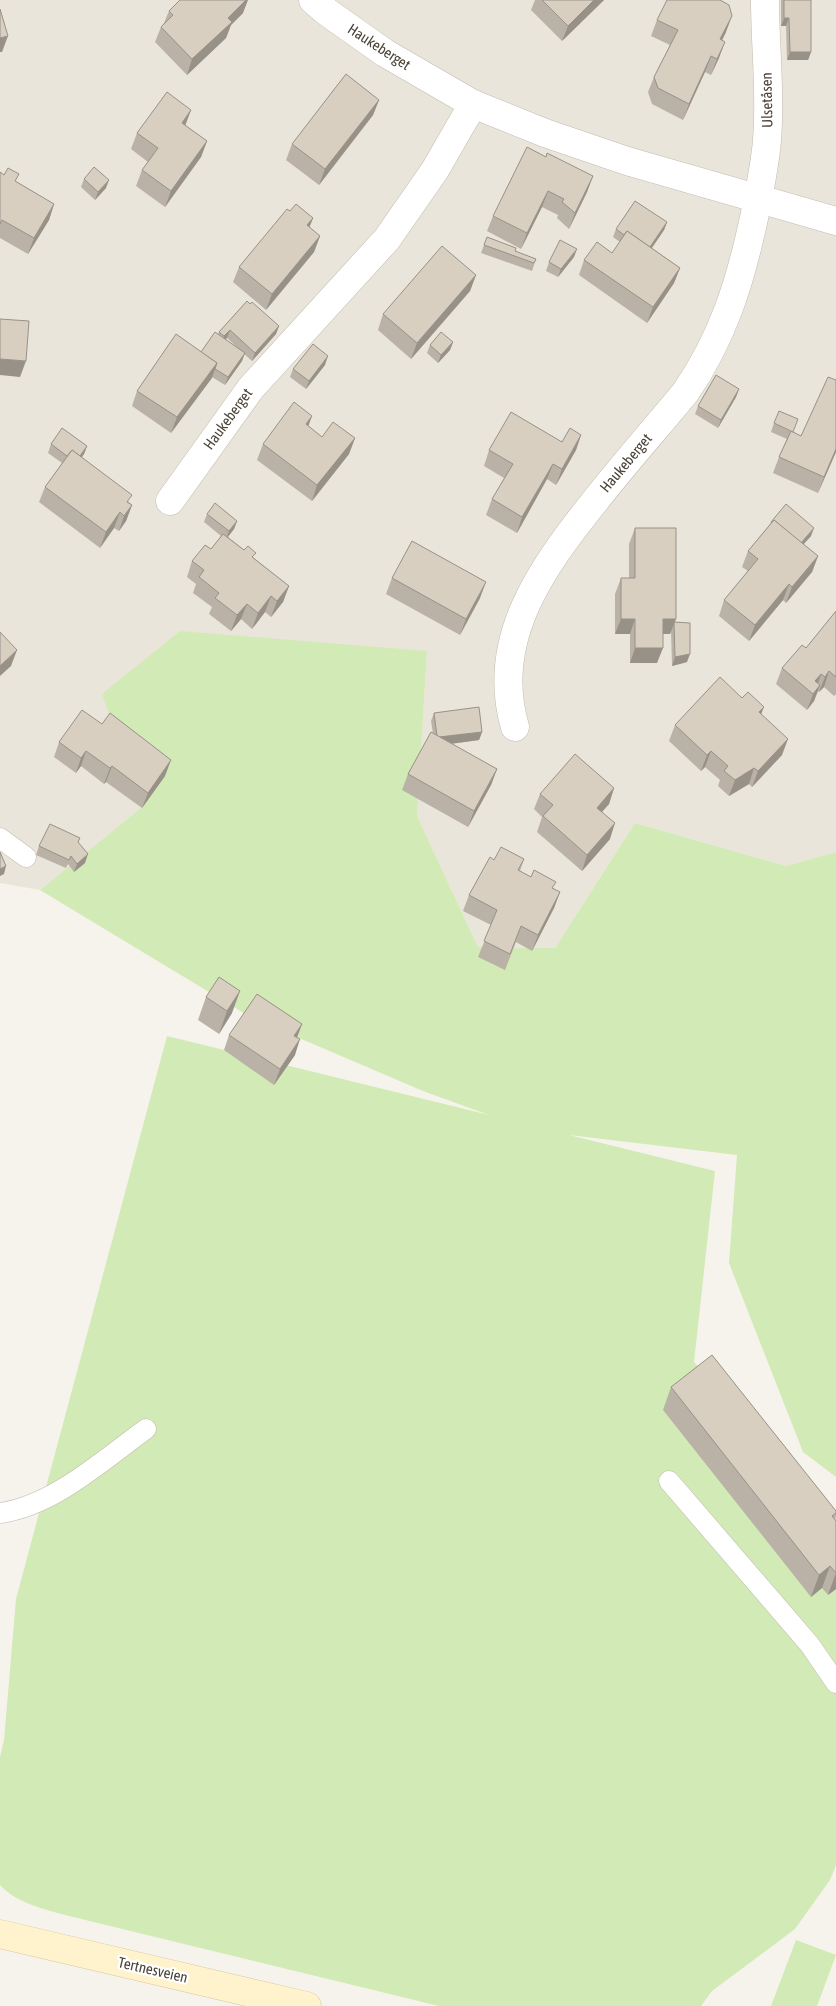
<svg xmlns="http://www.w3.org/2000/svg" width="836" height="2006" font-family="'Asap Condensed',sans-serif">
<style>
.residential{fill:#eae5da}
.green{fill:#d2eab5}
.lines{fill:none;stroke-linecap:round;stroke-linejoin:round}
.lane-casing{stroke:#c2bbae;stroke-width:21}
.street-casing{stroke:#c2bbae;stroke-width:29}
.secondary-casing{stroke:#d6c79b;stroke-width:29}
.lane{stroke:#fff;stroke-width:20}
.street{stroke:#fff;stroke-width:28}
.secondary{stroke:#fff3cd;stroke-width:28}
.wall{fill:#bab2a6;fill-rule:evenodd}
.shaded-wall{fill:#979187}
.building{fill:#d8cfc1;stroke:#979187}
.labels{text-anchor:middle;stroke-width:4.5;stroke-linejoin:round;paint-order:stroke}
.street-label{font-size:15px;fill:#4b4439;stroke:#fff}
</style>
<rect width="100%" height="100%" fill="#f6f3ec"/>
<path class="residential" d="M0,0H836V852L786,866L635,823L555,948L478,947L417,816L427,651L142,807L40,890L0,883Z"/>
<g class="green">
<path d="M180,631L427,651L417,816L478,947L555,948L635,823L786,866L836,852V1477L803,1452L729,1263L737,1155L569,1135L715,1171L694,1362L836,1514V1865L830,1880L795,1929L712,1991L701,2006H439L69,1916C44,1909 18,1904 0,1885V1757L4,1740L16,1599L167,1036L489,1115L423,1091L252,1018L40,890L142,807L102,694Z"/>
<path d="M796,1940L836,1955L817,2006H771Z"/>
</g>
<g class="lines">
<g class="lane-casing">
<g id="lane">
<path d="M0,838L26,857"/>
<path d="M669,1481L810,1645L836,1683"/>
<path d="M0,1513C53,1506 103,1460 146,1429"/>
</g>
</g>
<g class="street-casing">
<g id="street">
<path d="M313,0L327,12L385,53L473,104L545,133L627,161L836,221"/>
<path d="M170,501L251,388L387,239L435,170L473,104"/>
<path d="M515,727C489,639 543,566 595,501C624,464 655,429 685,393C723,338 740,283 754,218C759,193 765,166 767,140C771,94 765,46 765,0"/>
</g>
</g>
<g class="secondary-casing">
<path id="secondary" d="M0,1934L307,2006"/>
</g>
<use href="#lane" class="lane"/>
<use href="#street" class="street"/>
<use href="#secondary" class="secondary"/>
</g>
<g class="wall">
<path d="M535,0H604L562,41L531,10Z"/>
<path d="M781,0H811V52L808,60H787L786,26H781Z"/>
<path d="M169,11L243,13L231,25L226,38L187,75L155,42L161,27L164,23Z"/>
<path d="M657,20L726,32L722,40L719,58L711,75L705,72L683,120L652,104L648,92L654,77L670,45L651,36Z"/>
<path d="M379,100L373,115L319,185L286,160L292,144Z"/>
<path d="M191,110L185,125L207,141L201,157L165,207L136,186L142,170L148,162L131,149L137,133Z"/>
<path d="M546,157L593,176L587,192L569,229L557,218L558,215L542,207L521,249L487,231L493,216Z"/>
<path d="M0,172L54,204L49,220L28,254L0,238Z"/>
<path d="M84,179L106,188L95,200L81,187Z"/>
<path d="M290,211L313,218L309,227L320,236L314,252L266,310L233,282L239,267Z"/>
<path d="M667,222L664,230L652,248L680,268L674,283L647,323L579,275L584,260L612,253L620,242L613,237L616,229Z"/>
<path d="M487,237L515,251L536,259L532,271L481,253Z"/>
<path d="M574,257L558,277L546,271L549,262Z"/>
<path d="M476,275L470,291L411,359L378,330L383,314Z"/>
<path d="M247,301L279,326L276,334L252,361L244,354L242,361L225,385L212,377L171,433L132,406L137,391L201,352L218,334L219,332ZM227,338L238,348L225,339Z"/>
<path d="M453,342L450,350L438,363L427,353L430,345Z"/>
<path d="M325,365L306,389L290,377L293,369Z"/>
<path d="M836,380V452L818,493L773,473L779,457L787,439L771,432L774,423L801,436Z"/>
<path d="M739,389L736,397L718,428L695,414L698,406Z"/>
<path d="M312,416L308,426L322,437L355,438L349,454L312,501L257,460L263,444Z"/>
<path d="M581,435L576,450L556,485L547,479L517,533L486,515L492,499L504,478L484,466L489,450L562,442Z"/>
<path d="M51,444L87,446L84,454L82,457L132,505L126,521L119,531L114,528L100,548L39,502L45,487L62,463L48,453Z"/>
<path d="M207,514L237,521L234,529L228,537L289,586L283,602L271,617L265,612L252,629L241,619L231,631L209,614L212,607L193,593L196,584L187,577L192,561L211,549L221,536L204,522Z"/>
<path d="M771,522L811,536L803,544L818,556L812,572L786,603L783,600L749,641L719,616L724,600L748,571L742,567L748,551L770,524Z"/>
<path d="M635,528L675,622L687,662L672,666L671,631L670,634H663L657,663H630V634H615V594L621,578H629V544Z"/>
<path d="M392,578L480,598L460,635L386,594Z"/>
<path d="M836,611V694L834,696L824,687L819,692L818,691L814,701L807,710L776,684L782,668L806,648Z"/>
<path d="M434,713L482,732L479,740L451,744L497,769L491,785L468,827L402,790L408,774L433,734L431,721Z"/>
<path d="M761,714L782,755L752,787L749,784L729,796L718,786L720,780L705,767L701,771L669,741L675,725Z"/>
<path d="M59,742L165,776L142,808L106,782L104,784L81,766L76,773L54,757Z"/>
<path d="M614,788L609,804L602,812L610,839L582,871L537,832L542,817L534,809L540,794Z"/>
<path d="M80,838L78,842L85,863L74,872L68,864L66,868L36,855L39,846Z"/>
<path d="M524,859L520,871L560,892L554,908L532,951L516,942L505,970L478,957L491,925L463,911L469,895L494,860Z"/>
<path d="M206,997L232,1013L219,1034L198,1020Z"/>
<path d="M302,1024L297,1037L295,1055L274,1085L224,1050L229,1035Z"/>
<path d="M671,1387L836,1511V1516L835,1519L836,1521V1589L828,1595L822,1588L811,1597L663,1410Z"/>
</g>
<g class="shaded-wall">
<path d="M246,0H248L243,13L231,25L226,38L187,75L192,59L228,18Z"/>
<path d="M594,0H604L562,41L568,26Z"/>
<path d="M732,16L726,32L715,55L720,39Z"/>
<path d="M784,18H789L786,26H781Z"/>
<path d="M8,36L2,52H0V38Z"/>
<path d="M725,42L719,58L711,75L717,59Z"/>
<path d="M790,52H811L808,60H787Z"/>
<path d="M711,56L705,72L683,120L689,104Z"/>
<path d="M379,100L373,115L319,185L325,169Z"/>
<path d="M191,110L185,126L182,123Z"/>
<path d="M207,141L201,157L165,207L171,191Z"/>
<path d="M593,176L587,192L569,229L575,213Z"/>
<path d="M109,180L106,188L95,200L98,192Z"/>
<path d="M548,191L542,207L521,249L527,233Z"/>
<path d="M54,204L49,220L28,254L34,238Z"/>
<path d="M313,218L307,234V225Z"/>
<path d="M667,222L664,230L644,259L647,251Z"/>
<path d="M320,236L314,252L266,310L272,294Z"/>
<path d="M577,249L574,257L558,277L561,269Z"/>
<path d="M680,268L674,283L647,323L653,307Z"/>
<path d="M476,275L470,291L411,359L417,343Z"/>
<path d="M279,326L276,334L252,361L255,353Z"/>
<path d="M230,330L227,338L221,344L224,336Z"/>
<path d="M453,342L450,350L438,363L441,355Z"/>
<path d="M245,353L242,361L225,385L228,377Z"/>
<path d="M328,356L325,365L306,389L309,381Z"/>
<path d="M0,359L26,361L20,377L0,375Z"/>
<path d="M217,363L212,378L171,433L177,417Z"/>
<path d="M739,389L736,397L718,428L721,420Z"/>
<path d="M312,416L306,432V424Z"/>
<path d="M581,435L576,450L556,485L562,469Z"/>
<path d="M355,438L349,454L312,501L317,485Z"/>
<path d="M87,446L84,454L72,470L75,462Z"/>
<path d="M836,449V452L818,493L824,477Z"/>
<path d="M553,464L547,479L517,533L522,517Z"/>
<path d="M132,505L126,521L119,531L124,516Z"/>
<path d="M120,512L114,528L100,548L106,532Z"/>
<path d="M237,521L234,529L226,539L229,531Z"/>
<path d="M814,528L811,536L796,553L799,545Z"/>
<path d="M818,556L812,572L786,603L792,587Z"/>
<path d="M486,582L480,598L460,635L466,619Z"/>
<path d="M789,584L783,600L749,641L755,625Z"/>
<path d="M289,586L283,602L271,617L277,601Z"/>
<path d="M271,596L265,612L252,629L258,613Z"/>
<path d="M247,604L241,619L231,631L237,615Z"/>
<path d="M621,619H635L630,634H615Z"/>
<path d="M663,619H676L670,634H657Z"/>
<path d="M635,648H663L657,663H630Z"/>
<path d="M17,650L11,666L0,676V666Z"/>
<path d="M690,654L687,662L672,666L675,657Z"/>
<path d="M829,671L824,687L819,692L825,677Z"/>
<path d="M821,674L816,690L815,681Z"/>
<path d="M820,685L814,701L807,710L813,694Z"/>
<path d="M764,707L758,722L759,712Z"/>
<path d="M482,732L479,740L434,746L437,737Z"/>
<path d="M788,739L782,755L752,787L758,771Z"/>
<path d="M86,751L81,766L76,773L81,758Z"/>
<path d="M711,751L705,767L701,771L707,755Z"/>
<path d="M171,760L165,776L142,808L148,793Z"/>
<path d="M112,766L106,782L104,784L110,768Z"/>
<path d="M754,768L749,784L729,796L735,780Z"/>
<path d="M497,769L491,785L468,827L474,811Z"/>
<path d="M614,788L609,804L592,823L597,808Z"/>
<path d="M615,823L610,839L582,871L587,855Z"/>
<path d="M88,854L85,863L74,872L77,864Z"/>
<path d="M6,866L4,874L0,876V869Z"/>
<path d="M560,892L554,908L532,951L538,935Z"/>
<path d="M240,991L232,1013L219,1034L227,1011Z"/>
<path d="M302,1024L296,1040L294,1036Z"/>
<path d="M300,1039L295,1055L274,1085L280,1069Z"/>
<path d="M830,1566L822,1588L811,1597L819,1575Z"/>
<path d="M836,1573V1589L828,1595Z"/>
</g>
<g class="building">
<path d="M180,0H246L228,18L232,22L192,59L161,27L173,15L169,11Z"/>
<path d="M542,0H594L568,26Z"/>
<path d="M667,0H720L729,5L732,16L720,39L725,42L717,59L711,56L689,104L658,88L654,77L678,30L657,20Z"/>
<path d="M784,0H811V52H790L789,18H784Z"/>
<path d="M0,9L8,36L0,38Z"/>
<path d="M346,74L379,100L325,169L292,144Z"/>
<path d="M167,92L191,110L182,123L207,141L171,191L142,170L158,148L137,133Z"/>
<path d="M527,147L546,157L547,153L593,176L575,213L562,202L564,199L548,191L527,233L493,216Z"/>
<path d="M94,167L109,180L98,192L84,179Z"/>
<path d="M8,168L19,174L15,181L54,204L34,238L2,220L0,224V172L4,175Z"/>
<path d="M635,201L667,222L650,247L627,231L624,235L616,229Z"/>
<path d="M296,204L313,218L307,225L320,236L272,294L239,267L287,209L290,211Z"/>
<path d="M627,231L680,268L653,307L584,260L597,242L612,253Z"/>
<path d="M487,237L516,248L515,251L536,259L534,263L484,245Z"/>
<path d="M560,240L577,249L561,269L549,262Z"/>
<path d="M442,246L476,275L417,343L383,314Z"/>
<path d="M247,301L250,304L252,302L279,326L255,353L230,330L224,336L219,332Z"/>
<path d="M0,319L29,321L26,361L0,359Z"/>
<path d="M215,332L245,353L228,377L215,369L217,363L201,352Z"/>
<path d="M441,332L453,342L441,355L430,345Z"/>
<path d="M176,334L217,363L177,417L137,391Z"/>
<path d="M313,344L328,356L309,381L293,369Z"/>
<path d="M716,375L739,389L721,420L698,406Z"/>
<path d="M828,377L836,380V449L824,477L779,457L791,431L801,436Z"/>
<path d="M294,402L312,416L306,424L322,437L333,422L355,438L317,485L263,444Z"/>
<path d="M779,411L798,419L793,432L774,423Z"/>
<path d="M511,412L562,442L570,428L581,435L562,469L553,464L522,517L492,499L513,464L489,450Z"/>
<path d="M62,428L87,446L80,456L72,450L67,456L51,444Z"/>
<path d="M72,450L132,495L127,502L132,505L124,516L120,512L106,532L45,487Z"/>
<path d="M215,503L237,521L229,531L207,514Z"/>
<path d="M786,504L814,528L801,543L774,520L772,523L771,522Z"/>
<path d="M774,520L818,556L792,587L789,584L755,625L724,600L758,559L748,551Z"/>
<path d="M635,528H676V619H663V648H635V619H621V578H635Z"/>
<path d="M223,534L244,550L248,546L256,553L252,557L289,586L277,601L271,596L258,613L247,604L237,615L215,598L219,593L199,577L204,570L192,561L205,545L211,549Z"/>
<path d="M412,541L486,582L466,619L392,578Z"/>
<path d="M836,611V677L829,671L825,677L821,674L815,681L820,685L813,694L782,668L802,645L806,648Z"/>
<path d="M674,622L690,623V654L675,657Z"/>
<path d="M0,632L17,650L0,666Z"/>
<path d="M720,677L742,698L748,692L764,707L759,712L788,739L758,771L754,768L735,780L724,771L728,766L711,751L707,755L675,725Z"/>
<path d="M479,707L482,732L439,737L437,736L434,713Z"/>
<path d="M82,710L102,724L110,713L171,760L148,793L112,766L110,768L86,751L81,758L59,742Z"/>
<path d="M431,732L497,769L474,811L408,774Z"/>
<path d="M575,754L614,788L597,808L615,823L587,855L543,816L553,805L540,794Z"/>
<path d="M50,824L80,838L78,842L88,854L77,864L71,856L69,860L39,846Z"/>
<path d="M501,847L524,859L518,870L531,877L534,870L556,882L552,888L560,892L538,935L521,926L510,954L484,941L497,910L469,895L490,857L494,860Z"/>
<path d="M0,852L6,866L0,869Z"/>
<path d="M219,977L240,991L227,1011L206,997Z"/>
<path d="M257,994L302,1024L294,1036L300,1039L280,1069L229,1035Z"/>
<path d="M712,1355L836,1511V1513L832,1516L836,1521V1573L830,1566L819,1575L671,1387Z"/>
</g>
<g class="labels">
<g class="street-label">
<text transform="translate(379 47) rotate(33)" y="5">Haukeberget</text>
<text transform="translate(767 100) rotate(-91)" y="5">Ulsetåsen</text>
<text transform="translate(228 419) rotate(-54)" y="5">Haukeberget</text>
<text transform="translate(626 463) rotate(-50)" y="5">Haukeberget</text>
<text transform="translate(153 1970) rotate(13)" y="5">Tertnesveien</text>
</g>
</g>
</svg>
